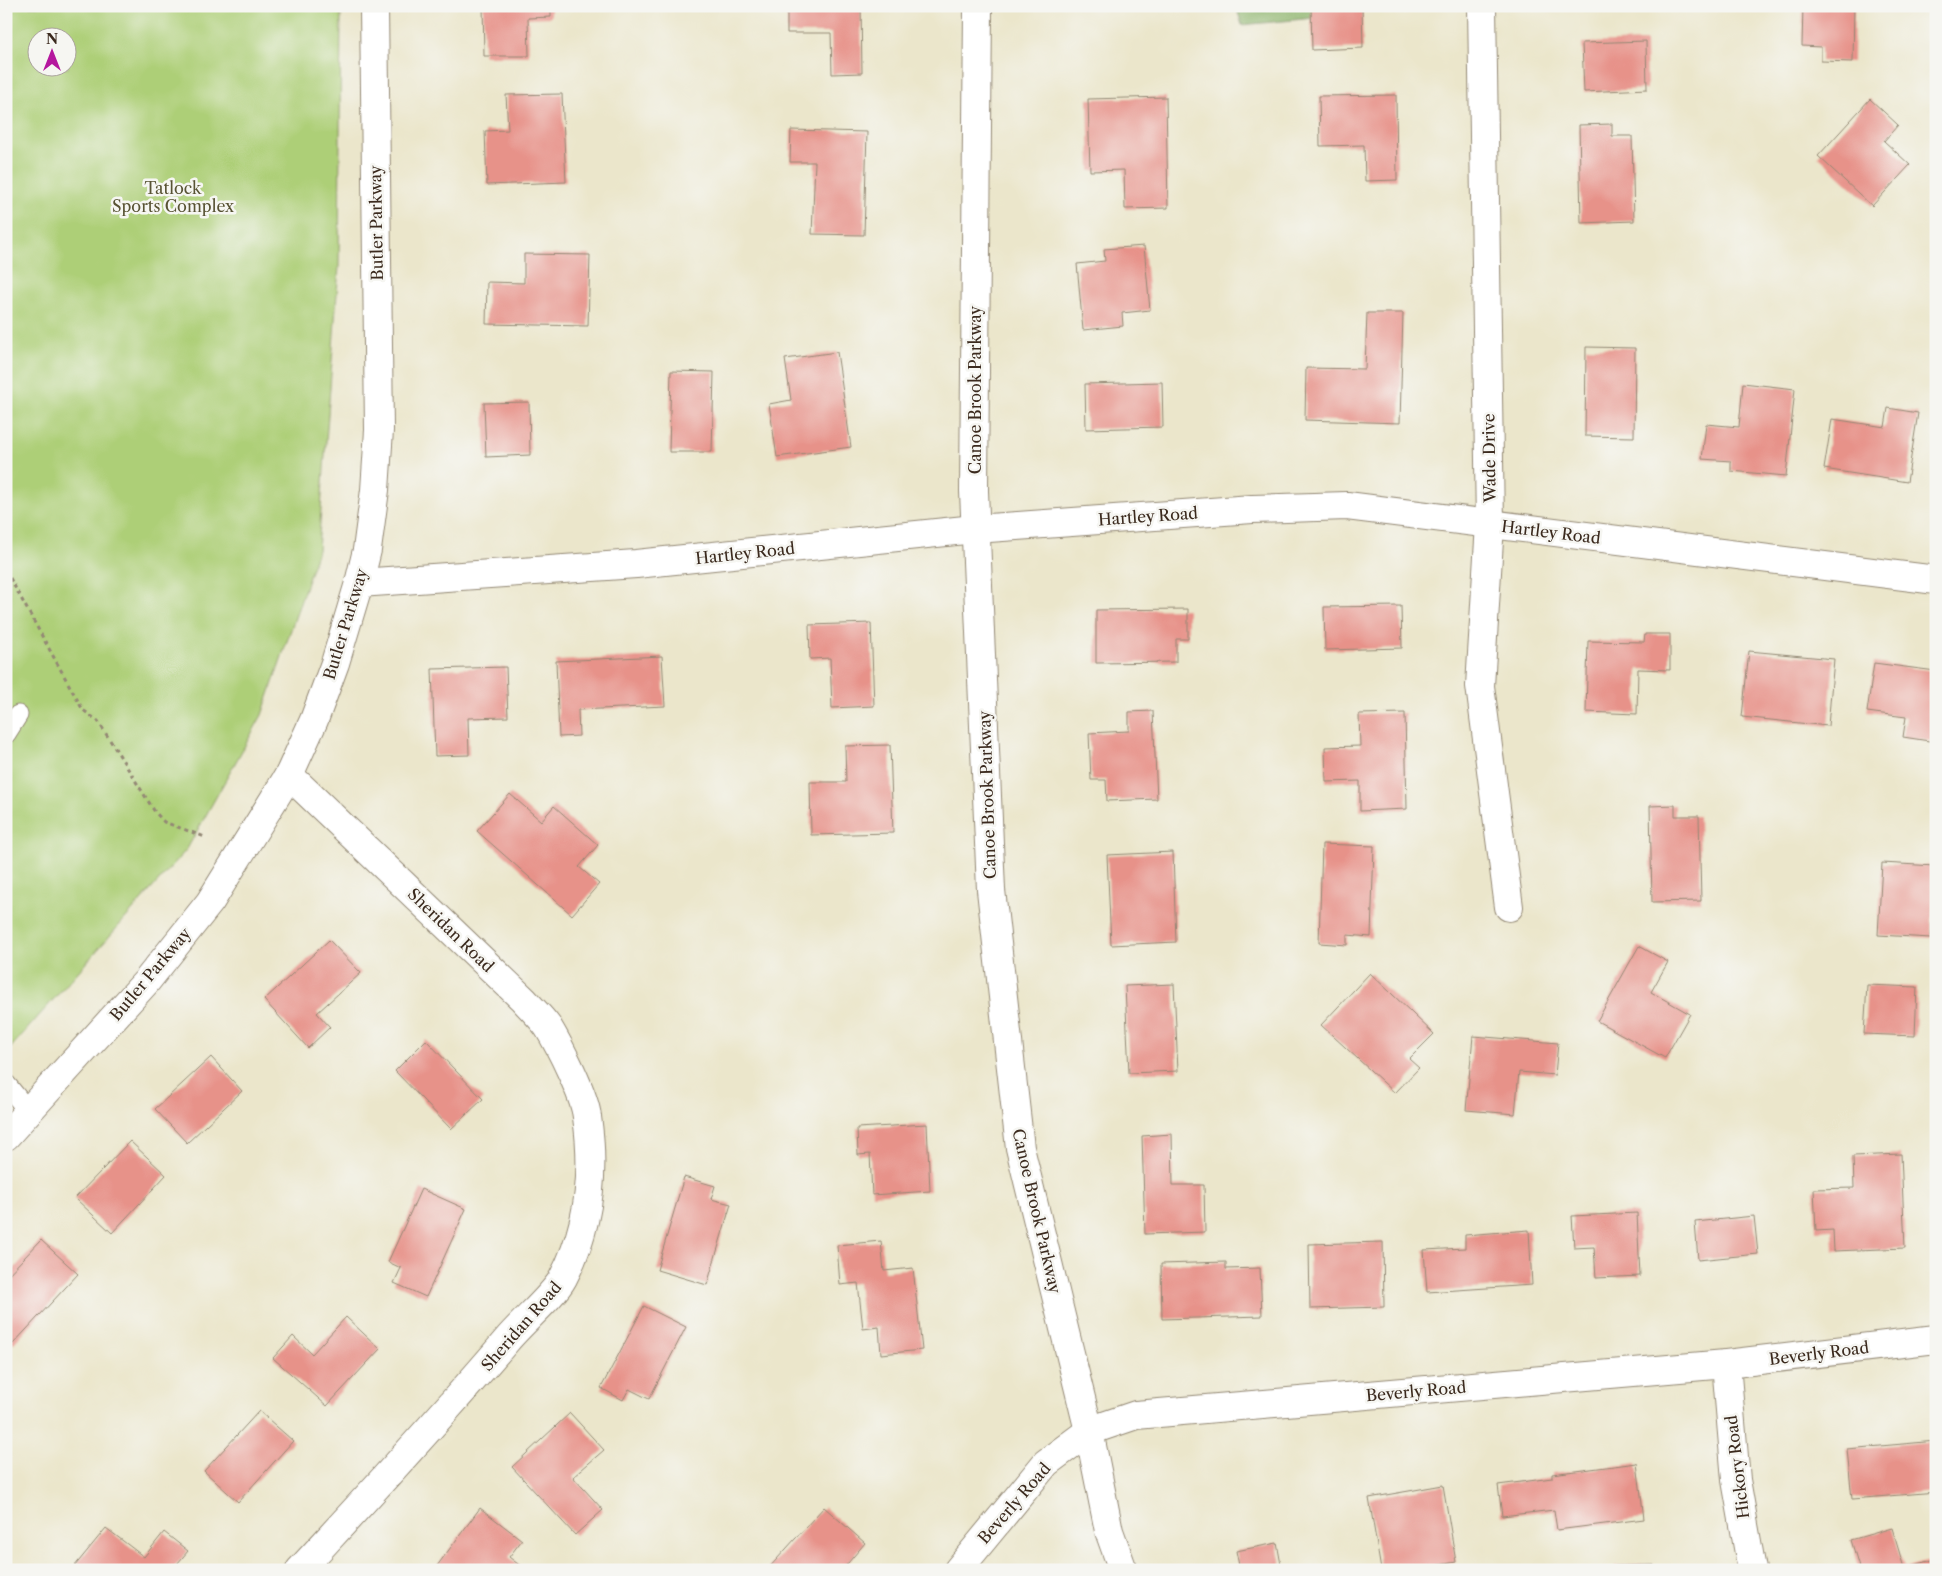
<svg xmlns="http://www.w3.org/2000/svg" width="1942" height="1576" font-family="'Libre Caslon Text',serif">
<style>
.green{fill:#adcf77;stroke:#747c4a;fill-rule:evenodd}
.forest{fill:#8ab268;stroke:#626e43}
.building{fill:#e79289}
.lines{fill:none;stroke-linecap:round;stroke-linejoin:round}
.service-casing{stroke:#938874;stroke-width:21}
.minor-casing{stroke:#938874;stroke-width:30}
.path{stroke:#938874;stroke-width:3;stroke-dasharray:4 4;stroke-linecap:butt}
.service{stroke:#fff;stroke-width:19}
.minor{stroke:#fff;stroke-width:28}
.labels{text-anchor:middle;stroke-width:5;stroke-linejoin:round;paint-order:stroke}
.park-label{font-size:16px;fill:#585334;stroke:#f6f6f2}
.street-label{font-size:16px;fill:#3b2a1e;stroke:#f6f6f2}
</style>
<rect width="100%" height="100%" fill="#f6f6f2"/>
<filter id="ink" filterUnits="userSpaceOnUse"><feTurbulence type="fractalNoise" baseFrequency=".02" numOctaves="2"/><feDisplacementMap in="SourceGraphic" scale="10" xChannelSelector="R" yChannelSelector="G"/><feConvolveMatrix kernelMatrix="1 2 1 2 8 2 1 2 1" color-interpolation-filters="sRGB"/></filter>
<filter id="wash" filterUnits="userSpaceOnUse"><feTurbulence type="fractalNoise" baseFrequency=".0096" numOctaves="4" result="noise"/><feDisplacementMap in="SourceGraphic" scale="20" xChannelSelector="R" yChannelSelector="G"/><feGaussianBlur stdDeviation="1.12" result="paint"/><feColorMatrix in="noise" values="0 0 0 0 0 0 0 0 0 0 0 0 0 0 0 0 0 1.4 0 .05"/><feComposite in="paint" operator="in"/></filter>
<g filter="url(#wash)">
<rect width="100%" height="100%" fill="#ebe6cb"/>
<path class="green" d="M6,6H341L339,266L318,550L262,715L187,849L6,1053ZM38,38H68V68H38Z"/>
<path class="forest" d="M1236,6H1324V17L1242,25Z"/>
<g id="blocks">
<g class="building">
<path d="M483,6H551V17L528,18L529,56H484Z"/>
<path d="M787,6H861L862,73L832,74L831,33H787Z"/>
<path d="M1311,6H1362L1363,48L1312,50Z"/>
<path d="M1803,6H1854L1853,62L1821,61V47L1802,46Z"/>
<path d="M1646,41L1647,89L1584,92L1582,43Z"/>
<path d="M562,94L566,182L487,185L485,131L508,130L506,95Z"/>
<path d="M1396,95L1397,180L1365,181L1364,145L1320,146L1319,96Z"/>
<path d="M1166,97L1168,208L1125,209L1124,170L1090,171L1088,99Z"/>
<path d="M1870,99L1898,125L1884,141L1910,165L1872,206L1818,156Z"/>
<path d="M1612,124V136H1632L1634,221L1581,223L1579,125Z"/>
<path d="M791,130L867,132L864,235L812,234L815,162H790Z"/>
<path d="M1144,246L1150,310L1122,313L1123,326L1083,330L1077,264L1105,261L1104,249Z"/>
<path d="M524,254L590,255L588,326L486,324L487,282L524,283Z"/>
<path d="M1367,313H1403L1400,423L1305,420L1306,368L1365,369Z"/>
<path d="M1586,347L1635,348L1634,437L1585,436Z"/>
<path d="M837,352L851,447L777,457L769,404L791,400L785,359Z"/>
<path d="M671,371L714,372L712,452H669Z"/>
<path d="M1162,382L1163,427L1086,429L1085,384Z"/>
<path d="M1743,383L1795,389L1786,476L1731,471V461L1702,459L1706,424L1739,427Z"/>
<path d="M529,402L530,455L486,457L484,403Z"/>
<path d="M1888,408L1918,413L1907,482L1824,469L1832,419L1885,427Z"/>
<path d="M1401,606L1402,648L1325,650L1324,607Z"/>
<path d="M1188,609V639H1176V662L1096,663V610Z"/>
<path d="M871,623L874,706L832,708L830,658L810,659L809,625Z"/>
<path d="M1645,634H1670V670L1638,669L1637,714L1586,712L1588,641L1644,642Z"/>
<path d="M1749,651L1834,659L1828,726L1742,717Z"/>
<path d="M662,656L665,706L578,710L579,736L559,737L556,661Z"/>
<path d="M1874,663L1936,671V742L1903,737L1906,717L1867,712Z"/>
<path d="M506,667L508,717L468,718L469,755L435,756L432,669Z"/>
<path d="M1153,711L1157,799L1107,801L1106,780H1091L1089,733L1129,731V712Z"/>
<path d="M1405,713L1407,809L1360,811V781L1326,782L1325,747L1360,746L1359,714Z"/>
<path d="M890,745L893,833L811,835L810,782H846L845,746Z"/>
<path d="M510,794L541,821L554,806L598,845L579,867L599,884L572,915L477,831Z"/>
<path d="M1675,805V816H1699L1701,901L1652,902L1650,806Z"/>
<path d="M1322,844L1374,846L1371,937L1347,935V945L1319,943Z"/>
<path d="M1173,852L1176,942L1111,945L1107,855Z"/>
<path d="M1882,863L1935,866L1931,938L1878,935Z"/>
<path d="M329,940L361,973L317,1013L330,1027L308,1048L264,1000Z"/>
<path d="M1639,946L1668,962L1651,992L1690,1014L1665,1058L1597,1021Z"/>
<path d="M1370,973L1434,1034L1409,1059L1419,1068L1395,1093L1321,1025Z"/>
<path d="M1174,984L1178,1071L1129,1073L1125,986Z"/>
<path d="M1867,985L1917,987L1915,1036L1864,1034Z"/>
<path d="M1473,1036L1558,1043L1555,1075L1519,1072L1515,1114L1466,1110Z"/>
<path d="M426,1040L483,1099L451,1129L395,1071Z"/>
<path d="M211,1057L242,1091L187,1143L155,1109Z"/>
<path d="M927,1124L930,1191L872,1195L870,1154L858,1155L857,1128Z"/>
<path d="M1172,1134L1173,1185H1204L1205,1232L1145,1234L1142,1136Z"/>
<path d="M130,1141L166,1175L112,1233L75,1198Z"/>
<path d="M1901,1154L1905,1248L1834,1251L1833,1230L1816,1231L1814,1189L1854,1188L1853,1156Z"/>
<path d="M684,1177L715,1186L711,1199L731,1204L707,1285L657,1270Z"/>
<path d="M421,1189L466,1209L426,1297L394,1283L401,1268L388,1262Z"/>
<path d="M1637,1213L1640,1276L1596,1278L1594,1247L1574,1248L1572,1216Z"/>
<path d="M1754,1216L1758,1254L1698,1260L1695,1222Z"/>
<path d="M1529,1230L1532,1285L1427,1292L1424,1250L1465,1248V1235Z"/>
<path d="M41,1240L78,1274L13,1344L6,1337V1277Z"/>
<path d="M881,1241L884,1271L913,1268L922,1350L881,1354L879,1327L863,1329L858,1283L840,1285L837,1245Z"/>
<path d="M1383,1242L1384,1307L1310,1309L1309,1244Z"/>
<path d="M1226,1262V1269L1260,1268L1262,1316L1162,1319L1161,1264Z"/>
<path d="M644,1306L686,1327L649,1399L629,1389L623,1400L601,1388Z"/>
<path d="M346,1317L380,1349L327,1406L273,1358L293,1336L312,1354Z"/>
<path d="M259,1411L293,1441L238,1502L204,1471Z"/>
<path d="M570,1413L604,1450L573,1477L603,1510L575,1535L512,1467Z"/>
<path d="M1936,1441V1492L1852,1499L1847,1449Z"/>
<path d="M1637,1463L1644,1519L1557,1530L1554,1510L1502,1516L1498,1485L1552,1478V1474Z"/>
<path d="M1443,1485L1456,1562L1411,1570H1381L1369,1498Z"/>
<path d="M824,1507L865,1543L842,1570H767Z"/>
<path d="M480,1508L522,1540L509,1557L523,1568L434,1570Z"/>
<path d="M106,1528L144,1557L164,1532L188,1551L172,1570H77L74,1567Z"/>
<path d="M1892,1528L1904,1568L1936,1559V1570H1860L1851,1540Z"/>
<path d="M1277,1543L1282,1570H1240L1236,1551Z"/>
<path d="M1654,1565V1570H1615V1566Z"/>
</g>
</g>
</g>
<g filter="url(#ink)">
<use href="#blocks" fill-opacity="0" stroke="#938874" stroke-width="1"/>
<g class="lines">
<g class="service-casing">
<g id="service">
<path d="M6,734L18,715"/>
<path d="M6,1084L29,1112"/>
</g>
</g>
<g class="minor-casing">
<g id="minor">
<path d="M978,6L974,491L991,890L1020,1148L1089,1431L1109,1531L1123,1570"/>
<path d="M1482,6L1490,524L1480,686L1509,907"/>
<path d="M359,583L636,564L975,529L1252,509L1347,506L1936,580"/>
<path d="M289,775L523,999C531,1008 541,1017 548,1027C559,1045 585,1096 587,1117C595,1172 589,1228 563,1278C554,1295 521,1323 507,1340C440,1419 370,1494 300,1570"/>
<path d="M6,1136L146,982L210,902L289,775L314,720L335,663L359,583L367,550L375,490L379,430L374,6"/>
<path d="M1726,1364L1736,1480L1752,1570"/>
<path d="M958,1570L1046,1463L1089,1431L1136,1415L1726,1364L1936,1339"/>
</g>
</g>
<path class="path" d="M6,571L83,710L98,721L155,812L164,822L205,837"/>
<use href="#service" class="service"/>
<use href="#minor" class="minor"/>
</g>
</g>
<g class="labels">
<g class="park-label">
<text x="173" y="194">Tatlock<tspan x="173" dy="18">Sports Complex</tspan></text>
</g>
<g class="street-label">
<text transform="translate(376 223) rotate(-91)" y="6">Butler Parkway</text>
<text transform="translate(975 390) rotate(-90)" y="6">Canoe Brook Parkway</text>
<text transform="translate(1489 458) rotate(-91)" y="6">Wade Drive</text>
<text transform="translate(1148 516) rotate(-4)" y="6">Hartley Road</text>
<text transform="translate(1551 532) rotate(7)" y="6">Hartley Road</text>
<text transform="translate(745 553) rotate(-6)" y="6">Hartley Road</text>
<text transform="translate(345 624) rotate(-73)" y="6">Butler Parkway</text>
<text transform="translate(987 795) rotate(-92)" y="6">Canoe Brook Parkway</text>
<text transform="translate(451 930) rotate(44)" y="6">Sheridan Road</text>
<text transform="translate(150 974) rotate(-50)" y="6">Butler Parkway</text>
<text transform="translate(1037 1211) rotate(77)" y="6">Canoe Brook Parkway</text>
<text transform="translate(521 1326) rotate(-49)" y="6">Sheridan Road</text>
<text transform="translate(1819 1353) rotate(-7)" y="6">Beverly Road</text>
<text transform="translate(1416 1391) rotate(-5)" y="6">Beverly Road</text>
<text transform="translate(1737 1467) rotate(-97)" y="6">Hickory Road</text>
<text transform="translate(1014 1503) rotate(-49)" y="6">Beverly Road</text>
</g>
</g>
<rect width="1942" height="1576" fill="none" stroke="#f6f6f2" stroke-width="25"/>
<g transform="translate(52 52)"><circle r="24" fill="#f6f6f2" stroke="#aba49d"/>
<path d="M0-4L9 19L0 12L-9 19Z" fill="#b5179e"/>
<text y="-8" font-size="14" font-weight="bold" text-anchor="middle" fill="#3b2a1e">N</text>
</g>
</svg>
